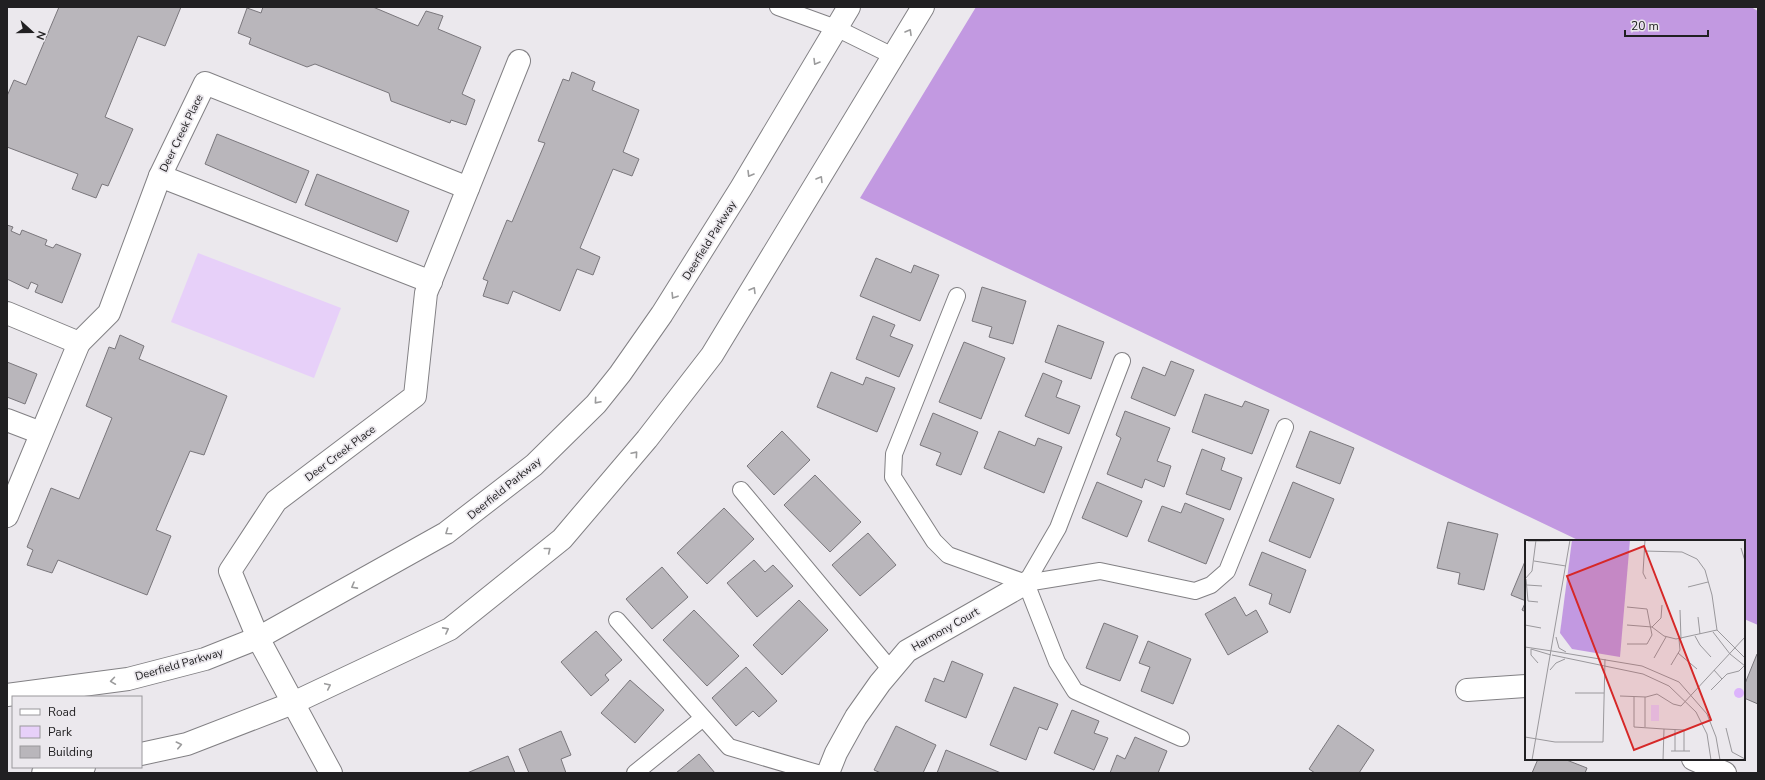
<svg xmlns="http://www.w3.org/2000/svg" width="1765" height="780" font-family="'Nunito Sans',sans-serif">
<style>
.green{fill:#e7d0f9}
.forest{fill:#c299e1}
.building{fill:#b9b6bb;stroke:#7a777c}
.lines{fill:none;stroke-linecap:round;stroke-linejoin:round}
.lane-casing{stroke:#828084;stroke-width:18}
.street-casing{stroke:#828084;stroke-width:24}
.secondary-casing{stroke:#828084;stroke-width:24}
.lane{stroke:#fff;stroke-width:16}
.street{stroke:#fff;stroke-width:22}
.secondary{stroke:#fff;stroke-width:22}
.oneway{stroke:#9b9b9c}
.labels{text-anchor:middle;stroke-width:3.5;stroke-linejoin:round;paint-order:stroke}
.street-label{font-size:11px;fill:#212022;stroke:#ebe8ed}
.inset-road{fill:none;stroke:#9a989c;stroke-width:1}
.view{fill:#d62828;fill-opacity:0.15;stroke:#d62828;stroke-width:2}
.inset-edge{fill:none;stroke:#212022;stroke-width:2}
</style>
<rect width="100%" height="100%" fill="#ebe8ed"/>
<path class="green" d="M198,253L341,308L314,378L171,322Z"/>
<path class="forest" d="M976,7H1751L1758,11V625L1744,619V541H1580L860,198Z"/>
<g class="building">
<path d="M59,7H181L165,46L138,36L105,117L133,129L108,186L102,184L96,198L72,189L78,174L7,147V96L14,80L26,85Z"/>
<path d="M263,7H373L418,26L426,11L443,16L438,29L481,47L462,94L475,100L466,125L451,120L450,123L391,101L389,93L315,64L307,67L249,44L251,38L238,33L247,8L261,13Z"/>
<path d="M572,72L595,82L592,90L639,110L623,152L639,159L632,176L613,169L580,248L600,257L593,275L577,269L560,311L513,291L508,304L483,296L488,281L483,279L507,220L512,222L545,143L538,141L563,79L569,81Z"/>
<path d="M217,134L309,171L296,203L205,164Z"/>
<path d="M317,174L409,211L397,242L305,205Z"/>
<path d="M7,225L13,227L11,231L20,235L22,230L47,240L45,245L53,248L56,244L81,254L62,303L35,292L38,285L31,282L28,289L7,279Z"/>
<path d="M876,258L911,273L914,265L939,275L920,321L860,296Z"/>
<path d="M982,287L1026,301L1013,344L989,337L992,327L972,321Z"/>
<path d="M873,316L895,325L890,336L913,345L899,377L856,359Z"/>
<path d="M1058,325L1104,342L1091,379L1045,362Z"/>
<path d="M120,335L144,346L139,359L227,396L204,455L190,451L156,530L171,536L147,595L58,560L52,573L27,565L33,550L27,547L51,488L79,499L112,418L86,406L109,347L115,349Z"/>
<path d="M964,342L1005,358L981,419L939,402Z"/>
<path d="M1171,361L1194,370L1175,416L1131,398L1143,367L1165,376Z"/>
<path d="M7,362L37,374L25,404L7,397Z"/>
<path d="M831,372L863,385L866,377L895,388L877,432L817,407Z"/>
<path d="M1043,373L1062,381L1056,397L1080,406L1069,434L1025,416Z"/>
<path d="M1205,394L1242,407L1245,401L1269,410L1252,454L1192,432Z"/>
<path d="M1125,411L1170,428L1157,461L1171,466L1164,487L1145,479L1142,488L1107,474L1121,438L1116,435Z"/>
<path d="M933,413L978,432L961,475L936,465L941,453L920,445Z"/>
<path d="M782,431L810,460L774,495L747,466Z"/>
<path d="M999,431L1035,446L1038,438L1062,447L1044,493L984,468Z"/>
<path d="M1310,431L1354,448L1340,484L1296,467Z"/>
<path d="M1202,449L1225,458L1221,470L1242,478L1230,510L1186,494Z"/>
<path d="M815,475L861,522L830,552L784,505Z"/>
<path d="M1097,482L1142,501L1127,537L1082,518Z"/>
<path d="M1293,482L1334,499L1310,558L1269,541Z"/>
<path d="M1185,503L1224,519L1206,564L1148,541L1162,506L1181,513Z"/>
<path d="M724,508L754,539L707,584L677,553Z"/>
<path d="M1448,522L1498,534L1484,590L1458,584L1460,573L1437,568Z"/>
<path d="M868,533L896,565L860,596L832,565Z"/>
<path d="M1262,552L1306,570L1290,613L1269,604L1272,594L1249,585Z"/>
<path d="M1526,559V612L1522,610L1526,601L1511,595Z"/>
<path d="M754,560L765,572L773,565L793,586L757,617L727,583Z"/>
<path d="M662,567L688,597L652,629L626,599Z"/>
<path d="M1235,597L1246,616L1256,610L1268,632L1228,655L1205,614Z"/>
<path d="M799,600L828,630L782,675L753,645Z"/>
<path d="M694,610L739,656L707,686L663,640Z"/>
<path d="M1104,623L1138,636L1120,681L1086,668Z"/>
<path d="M596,631L622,660L605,675L609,680L591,696L561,662Z"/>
<path d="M1148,641L1191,659L1173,704L1141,691L1150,667L1139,663Z"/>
<path d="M1757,654H1758V704L1744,698V686Z"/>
<path d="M952,661L983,674L966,718L925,701L934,678L944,682Z"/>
<path d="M746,667L777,701L759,717L753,711L736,726L712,698Z"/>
<path d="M630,680L664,710L635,743L601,713Z"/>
<path d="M1014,687L1058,704L1047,730L1039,727L1026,760L990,745Z"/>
<path d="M1072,710L1099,721L1094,733L1108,738L1094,770L1054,753Z"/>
<path d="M1338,725L1374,750L1359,773H1315L1309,769Z"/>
<path d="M896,726L936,745L923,773H881L874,770Z"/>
<path d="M561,731L571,755L561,759L566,773H529L519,749Z"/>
<path d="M1135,737L1167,751L1158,773H1110L1117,755L1125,759Z"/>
<path d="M946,750L1001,773H937Z"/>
<path d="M699,754L715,773H676Z"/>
<path d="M508,756L515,773H467Z"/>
<path d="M1538,759H1564L1587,768L1585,773H1532Z"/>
</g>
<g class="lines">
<g class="lane-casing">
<g id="lane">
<path d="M778,7L836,28L895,57"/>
<path d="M957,296L894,454L893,477L934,541L948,555L1026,583L1100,571L1195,591L1211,585L1227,571L1285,427"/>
<path d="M741,490L891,670"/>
<path d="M1026,583L1058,528L1122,361"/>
<path d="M1026,583L1057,662L1075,691L1181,738"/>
<path d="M617,620L729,747L817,773"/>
<path d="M635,773L703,718"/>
</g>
</g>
<g class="street-casing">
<g id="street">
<path d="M160,176L431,282"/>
<path d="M7,313L79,343L109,313L160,176L205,83L468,188"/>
<path d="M7,420L41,433"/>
<path d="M7,516L79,343"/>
<path d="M1467,690L1526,686"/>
<path d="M1693,759L1725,773"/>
<path d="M331,773L258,638L230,571L276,501L415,396L426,293L519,61"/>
<path d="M828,773L836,753L856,717L880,683L907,651L1026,583"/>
</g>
</g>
<g class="secondary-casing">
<g id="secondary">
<path d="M7,695L128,679L205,659L258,638L446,533L534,465L596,404L620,374L662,314L741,188L849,7"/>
<path d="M141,754L187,744L293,703L450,629L562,539L647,439L712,355L923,7"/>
<path d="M43,773L67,771L84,767"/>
</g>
</g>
<use href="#lane" class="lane"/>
<use href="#street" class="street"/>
<use href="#secondary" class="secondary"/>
</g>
<defs><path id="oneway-chevron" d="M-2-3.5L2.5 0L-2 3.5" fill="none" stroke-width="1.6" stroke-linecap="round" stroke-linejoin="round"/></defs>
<g class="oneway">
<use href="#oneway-chevron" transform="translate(909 32) rotate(-60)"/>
<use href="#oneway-chevron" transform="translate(816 62) rotate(121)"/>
<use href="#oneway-chevron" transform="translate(750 174) rotate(121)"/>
<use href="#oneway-chevron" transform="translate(820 179) rotate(-59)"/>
<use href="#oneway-chevron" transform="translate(753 290) rotate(-59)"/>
<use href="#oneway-chevron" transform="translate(674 296) rotate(122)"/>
<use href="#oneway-chevron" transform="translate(597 401) rotate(131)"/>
<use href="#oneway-chevron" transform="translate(635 454) rotate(-49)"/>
<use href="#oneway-chevron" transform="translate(448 532) rotate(145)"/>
<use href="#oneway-chevron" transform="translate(548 550) rotate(-39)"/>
<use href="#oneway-chevron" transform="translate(354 586) rotate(151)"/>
<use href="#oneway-chevron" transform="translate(446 630) rotate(-28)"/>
<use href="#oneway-chevron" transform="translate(113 681) rotate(172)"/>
<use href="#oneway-chevron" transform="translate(328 686) rotate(-25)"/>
<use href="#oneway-chevron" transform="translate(179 745) rotate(-13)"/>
</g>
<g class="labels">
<g class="street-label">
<text transform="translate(181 133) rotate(-64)" y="4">Deer Creek Place</text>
<text transform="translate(709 240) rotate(-58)" y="4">Deerfield Parkway</text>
<text transform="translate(340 453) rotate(-37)" y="4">Deer Creek Place</text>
<text transform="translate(504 488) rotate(-39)" y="4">Deerfield Parkway</text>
<text transform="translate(945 629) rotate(-30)" y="4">Harmony Court</text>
<text transform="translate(179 664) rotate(-16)" y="4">Deerfield Parkway</text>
</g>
</g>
<g transform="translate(1525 540)">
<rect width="220" height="220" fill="#ebe8ed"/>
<path d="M126,165H134V181H126Z" fill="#e7d0f9"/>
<path d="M47,0H105L95,117L47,109L35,93Z" fill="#c299e1"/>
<path d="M209 153a5 5 0 1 1 10 0a5 5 0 1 1-10 0Z" fill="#dcb3fc"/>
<path class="inset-road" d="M120,0L118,33L121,39M3,1H25M216,8L220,21M119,11L157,12L172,19L180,30L187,55L192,90L220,118M9,21L41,26M0,39L7,31L11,0M1,39L3,61L13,62M2,45L17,46M163,47L183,42M155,70L156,99M173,77L175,94M0,85L16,88M102,85L127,87L139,96L151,99L192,90M127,87L136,78L137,65M188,92L205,114L220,126M170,96L175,105L186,117M31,97L34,108L41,112M102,104H122L127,95L122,69L102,67M0,107L27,111M6,109L26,115M6,109V115L13,123M27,111L117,126L154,142L182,174L191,197L195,220M153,113L172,129M27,115L118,134L144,146L171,172L182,194L186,220M129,118L141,97M146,125L155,110L154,99M25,130L31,123L40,119M197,139L202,134L214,131L220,125M186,150L197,139L189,130M50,153H79M95,156L121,157L132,154L148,164L156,166L220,97M109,157V187L139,189L138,220M120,187V157M201,188L207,212L220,219M139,189L159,190V211M0,197L30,202H78L80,119M146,211H165M150,211V189M7,220L45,0"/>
<path class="view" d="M119,6L186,180L109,210L42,36Z"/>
<rect width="220" height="220" class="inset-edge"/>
</g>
<rect width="1765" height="780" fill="none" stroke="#212022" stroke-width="16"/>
<rect x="12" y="696" width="130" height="72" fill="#ebe8ed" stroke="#9a989c"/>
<rect x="20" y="709" width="20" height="6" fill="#ffffff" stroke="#9a989c"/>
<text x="48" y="716" font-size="12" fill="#212022">Road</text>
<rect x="20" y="726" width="20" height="12" fill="#e7d0f9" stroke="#9a989c"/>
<text x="48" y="736" font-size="12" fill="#212022">Park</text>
<rect x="20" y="746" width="20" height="12" fill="#b9b6bb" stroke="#9a989c"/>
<text x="48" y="756" font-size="12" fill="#212022">Building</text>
<g transform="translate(32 32) rotate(111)" stroke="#ebe8ed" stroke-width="3" paint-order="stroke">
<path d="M0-3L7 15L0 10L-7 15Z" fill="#212022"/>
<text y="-6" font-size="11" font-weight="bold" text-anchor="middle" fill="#212022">N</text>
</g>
<path d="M1625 30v6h83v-6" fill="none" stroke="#212022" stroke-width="2"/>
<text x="1631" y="30" font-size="12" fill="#212022" stroke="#ebe8ed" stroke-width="3" paint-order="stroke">20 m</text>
</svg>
